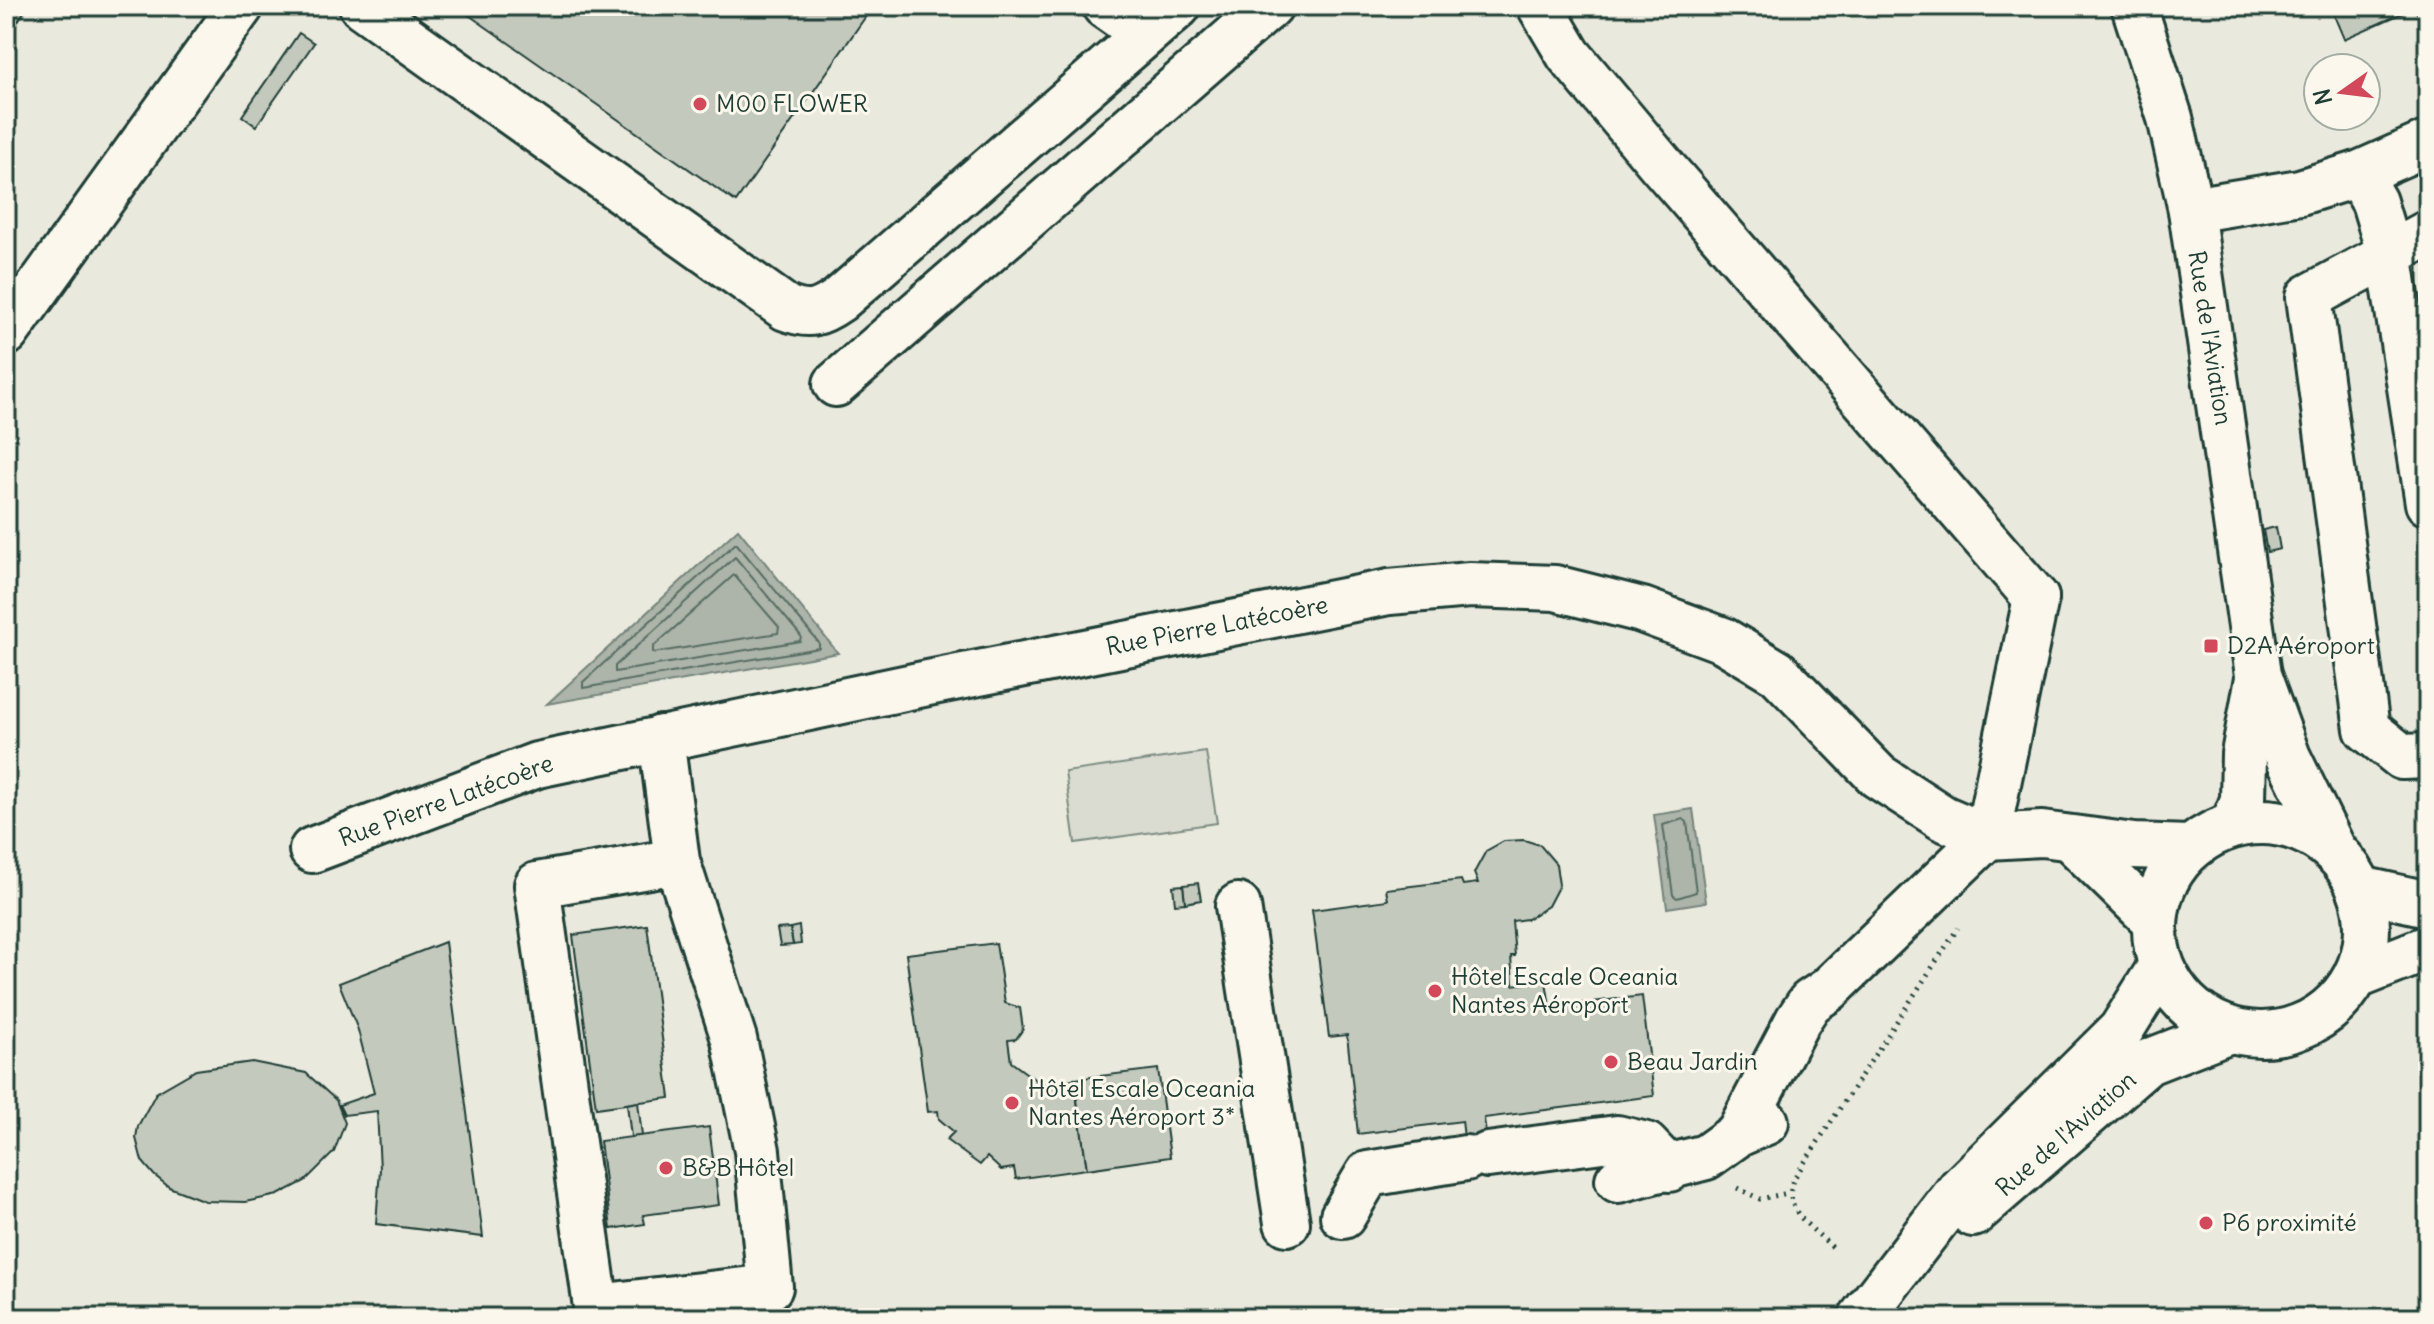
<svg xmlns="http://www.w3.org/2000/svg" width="2434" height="1324" font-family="Delius,sans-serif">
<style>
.built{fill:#eae9de;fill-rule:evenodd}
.green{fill:#dbdcd1;stroke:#7d8c82;stroke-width:2}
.water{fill:#adb4aa;stroke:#74847b;stroke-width:2}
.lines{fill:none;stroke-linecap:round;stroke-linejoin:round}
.shore{stroke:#586d63;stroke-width:2}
.building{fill:#c4c9be;stroke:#1f3d34;stroke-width:2}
.minor-casing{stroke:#1f3d34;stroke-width:50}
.major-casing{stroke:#1f3d34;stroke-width:50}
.path{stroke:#1f3d34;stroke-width:5;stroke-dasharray:2 6;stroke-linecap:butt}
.minor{stroke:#fbf7ec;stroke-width:44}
.major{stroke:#fbf7ec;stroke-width:44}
.poi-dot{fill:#d1495b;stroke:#fbf7ec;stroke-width:3}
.labels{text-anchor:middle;stroke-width:6;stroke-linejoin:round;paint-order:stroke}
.poi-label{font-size:24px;fill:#1f3d34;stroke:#fbf7ec;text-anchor:start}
.street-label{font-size:24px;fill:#1f3d34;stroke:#fbf7ec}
</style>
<rect width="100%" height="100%" fill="#fbf7ec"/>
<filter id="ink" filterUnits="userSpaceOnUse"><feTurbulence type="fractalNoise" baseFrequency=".0125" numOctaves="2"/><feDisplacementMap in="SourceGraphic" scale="16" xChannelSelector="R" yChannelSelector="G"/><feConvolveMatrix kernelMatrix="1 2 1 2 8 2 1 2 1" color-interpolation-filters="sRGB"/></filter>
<g filter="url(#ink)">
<path class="built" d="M6,6H2428V1318H6ZM2318,68H2366V116H2318Z"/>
<path class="green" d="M1206,752L1217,823L1075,843L1065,772Z"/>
<g class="water">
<path d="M738,529L838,653L547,704Z"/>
<path d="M1693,809L1706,902L1667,908L1654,815Z"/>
</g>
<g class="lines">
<g class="shore">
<path d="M736,543L819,643V648L583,688V682Z"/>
<path d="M735,557L801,636L800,641L615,672V666Z"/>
<path d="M734,575L779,627L778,633L653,653V647Z"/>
<path d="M1683,819L1687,822L1696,892L1677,898L1673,895L1663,825Z"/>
</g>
</g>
<g class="building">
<path d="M6,6H28L6,39Z"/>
<path d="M456,6H873L736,202Z"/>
<path d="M2330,6H2428V21L2412,9L2344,39Z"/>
<path d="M299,33L314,43L256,126L242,116Z"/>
<path d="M2276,527L2280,549L2267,552L2263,530Z"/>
<path d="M1524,840L1540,845L1556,864L1559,885L1548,906L1527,919L1512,921L1515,956H1511L1513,985L1546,981L1550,1007L1642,996L1654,1096L1484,1118L1487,1142L1465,1145L1462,1121L1358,1134L1347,1035L1329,1037L1312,910L1388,900L1386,889L1461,880L1463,885L1478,883L1474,873L1486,851L1504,841Z"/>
<path d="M1198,883L1201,900L1185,903L1183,885Z"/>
<path d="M1183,885L1185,903L1175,904L1173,886Z"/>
<path d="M647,925L670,1098L596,1108L573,935Z"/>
<path d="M799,926L801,944L793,945L790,928Z"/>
<path d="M790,928L793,945L780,946L777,929Z"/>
<path d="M445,942L483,1237L376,1224L380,1169L377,1111L344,1115L339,1105L374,1093L358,1030L339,983Z"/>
<path d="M996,943L1005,1003L1020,1008L1023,1029L1016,1039L1008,1040L1011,1062L1041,1084L1074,1079L1087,1169L1016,1179L1014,1168L1001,1170L987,1157L980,1165L946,1140L954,1132L939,1119L938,1111L928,1112L906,954Z"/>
<path d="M252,1062L306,1073L336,1100L345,1123L334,1152L305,1181L278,1195L245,1202L205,1201L169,1187L154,1175L142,1161L136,1138L138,1126L156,1093L196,1070Z"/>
<path d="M1158,1069L1170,1157L1087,1169L1074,1079Z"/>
<path d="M638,1102L642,1136L631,1137L627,1104Z"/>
<path d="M709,1127L719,1205L643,1215L645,1224L611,1229L600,1141Z"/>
</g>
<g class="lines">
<g class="minor-casing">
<g id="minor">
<path d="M362,6L786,308C809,317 819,314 839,300L1178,6"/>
<path d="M1105,6L1145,34"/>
<path d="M1540,6L1569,55L1662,166L2036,598"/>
<path d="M2134,6L2170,118L2191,210L2258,675L2288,757L2333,849"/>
<path d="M2358,174L2374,202L2389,252L2428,503"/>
<path d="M2191,210L2300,192L2358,174L2428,143"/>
<path d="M2428,233L2309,297L2367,729L2402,757L2428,756"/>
<path d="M6,333L241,6"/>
<path d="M836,384L1270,6"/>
<path d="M661,738L677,861L734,1039L757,1151L770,1287L596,1307L537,885L677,861"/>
<path d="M2233,825L2243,800L2244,754L2258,678"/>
<path d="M2071,839L2154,920"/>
<path d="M312,850L537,765L928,683L1389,592L1470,585L1555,588L1642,610L1723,640L1778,673L1878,776L1943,818L1987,837L2042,834L2134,846L2189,848"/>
<path d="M1238,906L1287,1223"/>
<path d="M1738,1134L1798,1020L1810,1002L1828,990L1987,837L2036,598"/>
<path d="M1488,1155L1617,1138L1646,1145L1669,1169"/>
<path d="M1618,1180L1706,1157L1738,1134L1766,1122"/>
<path d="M1343,1216L1368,1174L1466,1158"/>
</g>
</g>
<g class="major-casing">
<g id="major">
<circle cx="2261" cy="928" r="106"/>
<path d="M2360,889L2428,904"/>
<path d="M2357,976L2428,948"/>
<path d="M1973,1214L2148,1062L2230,1030"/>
<path d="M1861,1318L1960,1189L2121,1030L2161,966"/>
</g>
</g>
<g class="path">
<path d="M1737,1188L1760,1199L1788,1193"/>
<path d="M1832,1247C1812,1227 1782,1211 1793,1180L1958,928"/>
</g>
<use href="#minor" class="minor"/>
<use href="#major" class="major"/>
</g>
</g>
<g class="poi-dot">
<circle cx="700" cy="104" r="8"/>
<rect x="2203" y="638" width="16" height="16" rx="4"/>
<circle cx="1435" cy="991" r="8"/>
<circle cx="1611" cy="1062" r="8"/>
<circle cx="1012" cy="1103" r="8"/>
<circle cx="666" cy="1168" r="8"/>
<circle cx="2206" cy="1223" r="8"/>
</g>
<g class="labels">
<g class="poi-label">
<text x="716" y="112">M00 FLOWER</text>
<text x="2227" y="654">D2A Aéroport</text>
<text x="1451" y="985">Hôtel Escale Oceania<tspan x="1451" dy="28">Nantes Aéroport</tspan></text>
<text x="1627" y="1070">Beau Jardin</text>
<text x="1028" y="1097">Hôtel Escale Oceania<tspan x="1028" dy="28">Nantes Aéroport 3*</tspan></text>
<text x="682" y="1176">B&amp;B Hôtel</text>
<text x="2222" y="1231">P6 proximité</text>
</g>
<g class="street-label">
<text transform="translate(2210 338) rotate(81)" y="8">Rue de l'Aviation</text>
<text transform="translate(1217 626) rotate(-11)" y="8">Rue Pierre Latécoère</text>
<text transform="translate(446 801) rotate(-20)" y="8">Rue Pierre Latécoère</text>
<text transform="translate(2066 1134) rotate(-41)" y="8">Rue de l'Aviation</text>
</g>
</g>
<rect width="2434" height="1324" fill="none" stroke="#fbf7ec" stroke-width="32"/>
<rect x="16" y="16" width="2402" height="1292" fill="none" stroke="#1f3d34" stroke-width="3" filter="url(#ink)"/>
<g transform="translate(2342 92) rotate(256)"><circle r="38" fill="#fbf7ec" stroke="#a3ada2" stroke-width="2"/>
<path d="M0-6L14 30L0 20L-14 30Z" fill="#d1495b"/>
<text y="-12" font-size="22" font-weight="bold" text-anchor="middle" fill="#1f3d34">N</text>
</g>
</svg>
